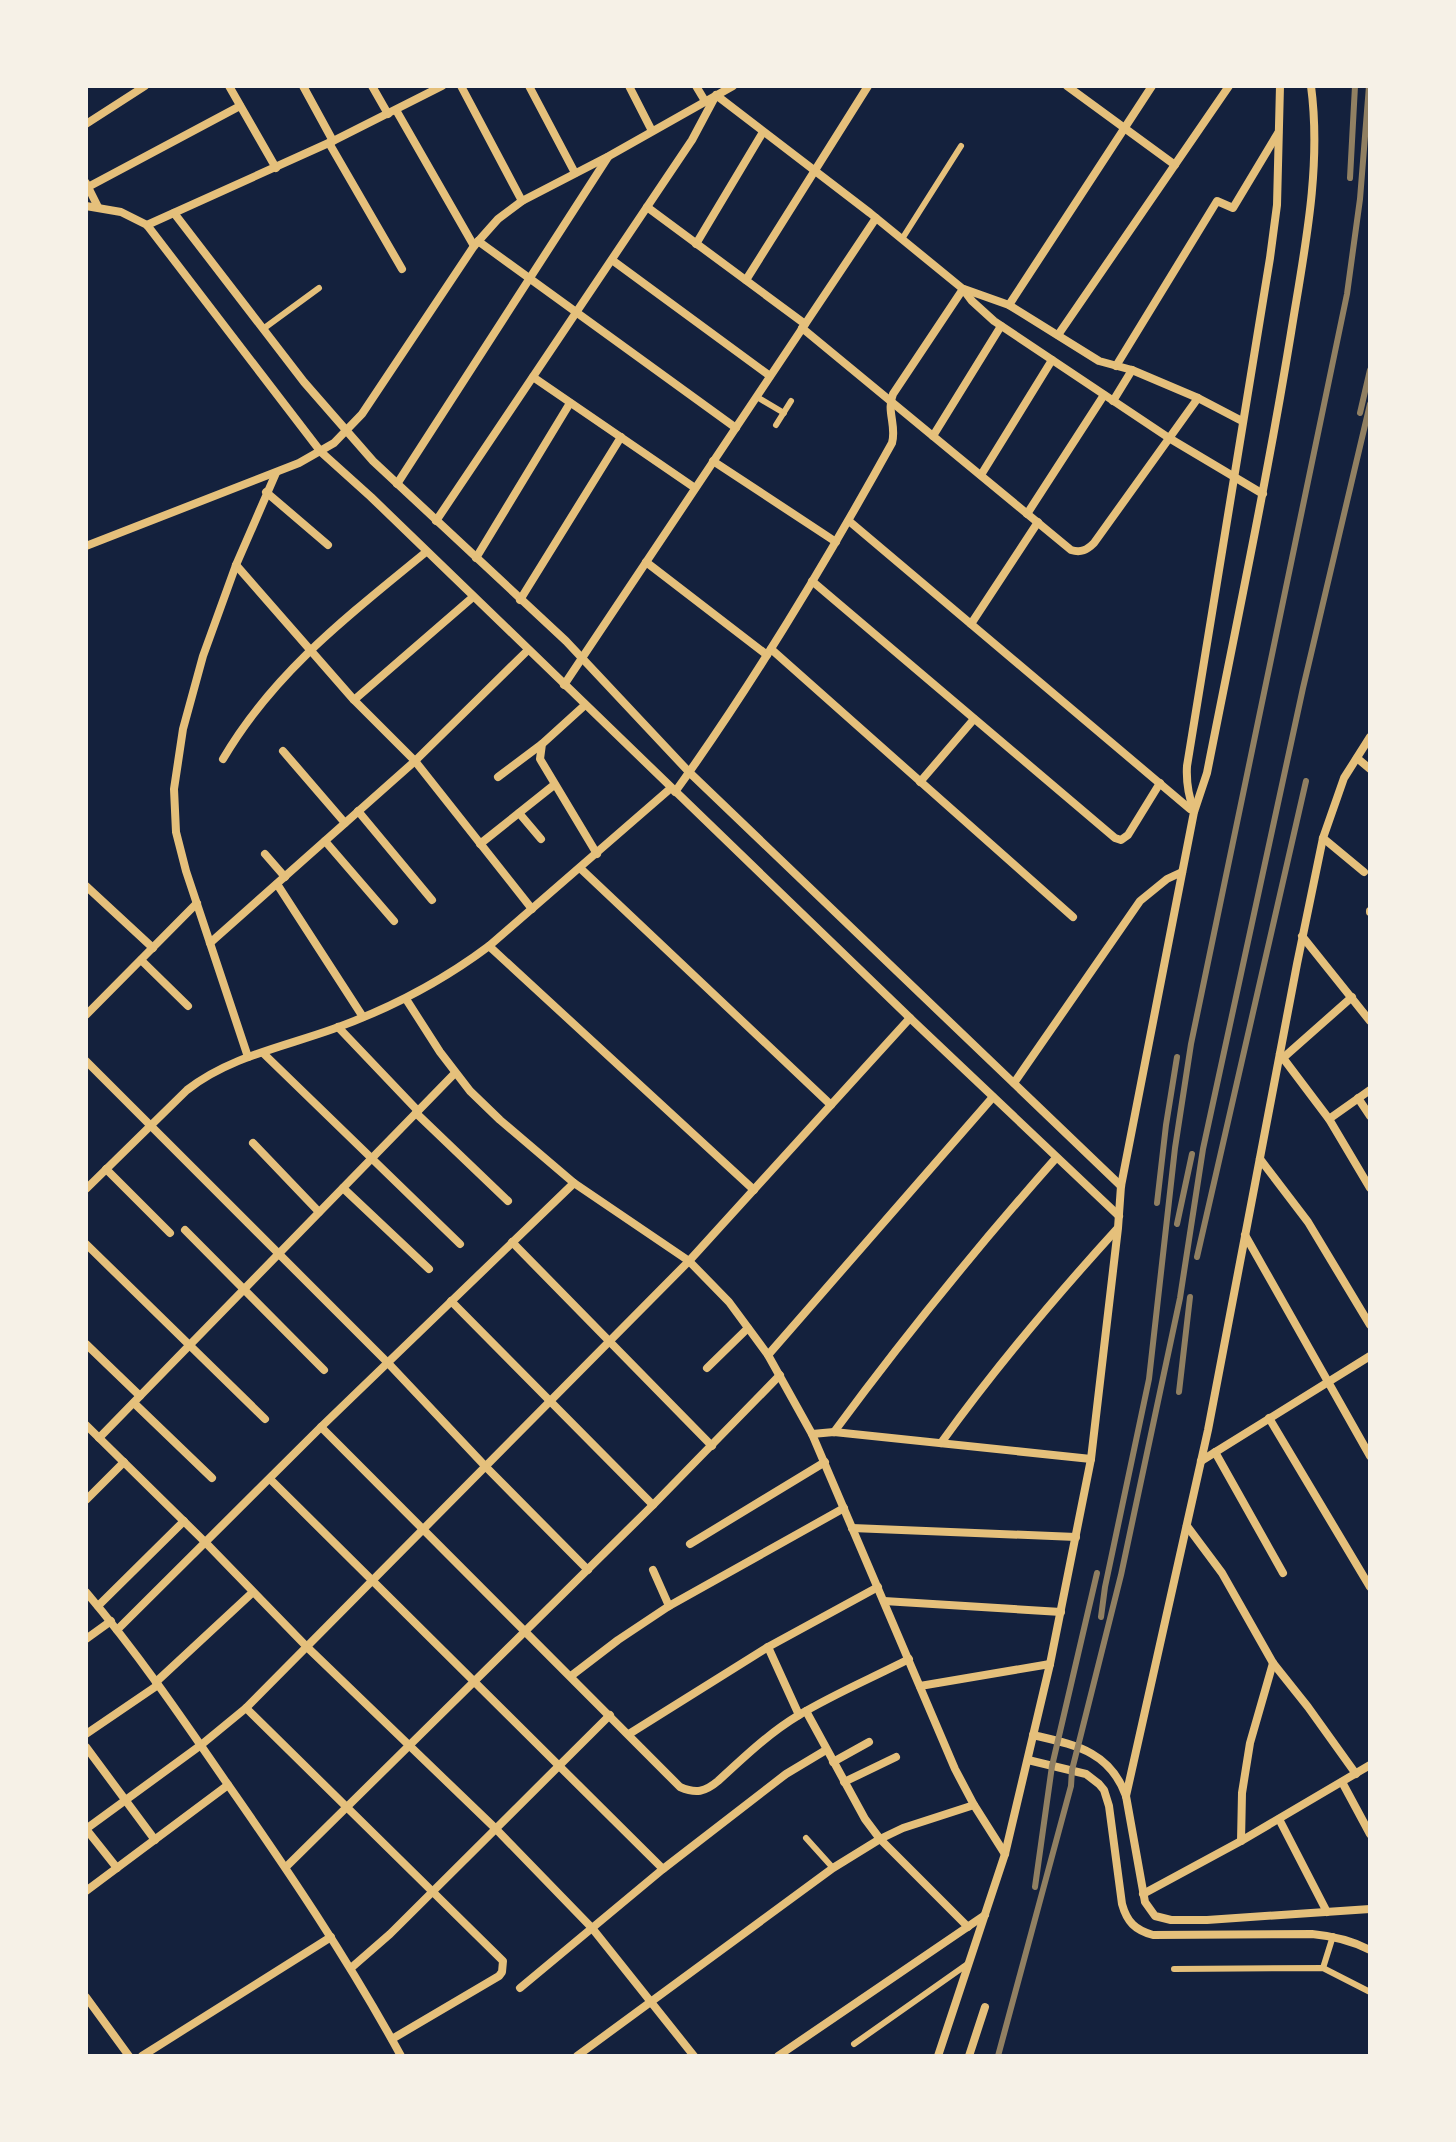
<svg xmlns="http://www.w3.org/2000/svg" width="1456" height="2142" font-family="Cabin,sans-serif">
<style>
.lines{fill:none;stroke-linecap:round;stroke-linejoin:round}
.service{stroke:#e5c07b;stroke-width:6}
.minor{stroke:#e5c07b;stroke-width:8}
.rail{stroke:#918062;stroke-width:6}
</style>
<rect width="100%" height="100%" fill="#14213d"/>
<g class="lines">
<g class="service">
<path d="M902,239L961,146"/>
<path d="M263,329L319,288"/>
<path d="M757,397L784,413"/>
<path d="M776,425L791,401"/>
<path d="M806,1838L833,1868"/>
<path d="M1323,1968L1333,1936"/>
<path d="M1174,1969L1323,1968L1370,1992"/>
<path d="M854,2044L969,1963"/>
</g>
<g class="minor">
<path d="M229,86L276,168"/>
<path d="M303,86L333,141"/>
<path d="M372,86L388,114"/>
<path d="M461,86L522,201"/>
<path d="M529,86L575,173"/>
<path d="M629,86L652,131"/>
<path d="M696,86L705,101"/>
<path d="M1067,86L1175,165"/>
<path d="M396,110L474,246"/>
<path d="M86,124L145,86"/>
<path d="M329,143L402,269"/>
<path d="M86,183L98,207"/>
<path d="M88,187L240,106"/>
<path d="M86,206L121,212L147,225L321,452L371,497L910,1018L1119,1216"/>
<path d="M647,207L805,324"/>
<path d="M174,213L304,382L373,461L566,641L689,772L1121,1186"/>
<path d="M147,225L333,141L442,86"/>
<path d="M478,241L736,428"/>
<path d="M696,244L763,132"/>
<path d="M612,260L770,376"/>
<path d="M746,280L868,86"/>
<path d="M964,289L1009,305L1099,361L1132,370L1198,398L1242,421"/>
<path d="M1009,305L1152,86"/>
<path d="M802,328L1071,550C1081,553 1087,550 1094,543L1198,398"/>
<path d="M1058,335L1229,86"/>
<path d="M1116,366L1217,201L1233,208L1278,133"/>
<path d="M533,377L695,488"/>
<path d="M1113,401L1132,370"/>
<path d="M933,436L1001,326"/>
<path d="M713,461L836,542"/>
<path d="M981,475L1052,360"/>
<path d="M397,484L608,157"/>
<path d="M266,492L328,545"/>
<path d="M1027,514L1104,395"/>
<path d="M436,521L692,140L716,95L870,213L963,289L972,301L994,321L1169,438L1263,494"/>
<path d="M849,521L1190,809"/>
<path d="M86,546L299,463L334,443L362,414L474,246L498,219L522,201L609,156L733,86"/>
<path d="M476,558L570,403"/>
<path d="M646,562L767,655"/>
<path d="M236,565L354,700L415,761L532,909"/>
<path d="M812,581L1115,838L1121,840L1128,835L1160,783"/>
<path d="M520,600L621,437"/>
<path d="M971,624L1038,522"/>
<path d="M771,649L1073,917"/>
<path d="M564,685L876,218"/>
<path d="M354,700L473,597"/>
<path d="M585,705L542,744L540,759L597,854"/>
<path d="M283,751L345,823"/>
<path d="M1357,758L1370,769"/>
<path d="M223,759C274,672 349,615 426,552"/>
<path d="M498,777L542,744"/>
<path d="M920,782L974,719"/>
<path d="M675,792C755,681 826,562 892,443C897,426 886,411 893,394L963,289"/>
<path d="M358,811L432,900"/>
<path d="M1194,811C1188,795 1186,783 1187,766L1270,258L1277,205L1280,86"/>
<path d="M519,813L541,839"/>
<path d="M1323,838L1364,872"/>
<path d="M325,841L394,921"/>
<path d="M480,844L554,785"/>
<path d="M265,854L285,877"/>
<path d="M580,868L831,1105"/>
<path d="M277,884L363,1017"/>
<path d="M86,886L153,948"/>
<path d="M1370,912V911"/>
<path d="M1302,936L1370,1021"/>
<path d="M210,943L415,761L528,650"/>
<path d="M489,946L754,1190"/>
<path d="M141,960L188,1006"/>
<path d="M406,999L440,1052L470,1091L500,1120L574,1183L689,1261L729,1302L768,1355L812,1434L955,1769L974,1805L1005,1854"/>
<path d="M86,1015L197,903"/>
<path d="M338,1027L418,1111"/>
<path d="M263,1053L460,1244"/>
<path d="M1280,1054L1329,1119L1370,1188"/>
<path d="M248,1057L186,871L176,832L174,789L183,729L203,656L236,565L276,473"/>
<path d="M1283,1058L1352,997"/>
<path d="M86,1061L388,1363L486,1467L588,1570"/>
<path d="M1014,1083L1140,901L1167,879L1182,872"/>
<path d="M1358,1098L1370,1116"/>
<path d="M416,1113L508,1201"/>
<path d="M1329,1119L1370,1090"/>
<path d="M253,1143L319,1212"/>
<path d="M1260,1159L1308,1222L1370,1325"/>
<path d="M106,1169L170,1233"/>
<path d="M343,1188L429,1269"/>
<path d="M86,1189L187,1090C229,1057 283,1047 333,1029C389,1009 441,982 489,946L671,788"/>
<path d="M185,1230L324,1370"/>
<path d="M1245,1235L1370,1456"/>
<path d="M512,1242L712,1446"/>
<path d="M86,1244L265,1419"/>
<path d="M451,1301L653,1505"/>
<path d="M86,1344L140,1396"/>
<path d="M768,1355L993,1097"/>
<path d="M707,1368L748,1328"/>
<path d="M134,1403L212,1478"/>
<path d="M1269,1418L1370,1587"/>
<path d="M86,1425L206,1543L307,1647L496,1829L592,1928L694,2056"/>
<path d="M321,1427L680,1787C696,1794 705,1792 718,1781C744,1757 769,1733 799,1715C834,1694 872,1678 909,1659"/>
<path d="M834,1432C904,1337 978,1246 1056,1158"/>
<path d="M812,1434L834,1432L1091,1459"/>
<path d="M99,1438L455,1073"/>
<path d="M941,1443C995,1368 1055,1297 1117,1229"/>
<path d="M1215,1452L1283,1573"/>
<path d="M1201,1461L1370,1356"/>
<path d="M270,1479L663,1869"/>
<path d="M86,1500L124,1462"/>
<path d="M1187,1526L1222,1573L1273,1663L1308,1707L1356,1774"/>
<path d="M852,1528L1076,1537"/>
<path d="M690,1544L825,1462"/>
<path d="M653,1570L669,1606"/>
<path d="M86,1592C136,1651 180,1715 224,1779C287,1869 348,1959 401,2056"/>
<path d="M884,1601L1061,1612"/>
<path d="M98,1606L184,1521"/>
<path d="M117,1630L321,1427L574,1183"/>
<path d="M86,1639L111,1621"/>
<path d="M768,1647L799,1715"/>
<path d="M571,1676L618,1640L669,1606L844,1508"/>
<path d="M156,1682L253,1592"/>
<path d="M920,1686L1050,1664"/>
<path d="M246,1708L503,1961L502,1972L499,1976L392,2039"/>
<path d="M806,1711L865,1819L880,1839L968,1927"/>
<path d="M86,1734L158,1685"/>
<path d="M629,1734L768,1647L878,1587"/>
<path d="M1033,1735C1075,1745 1110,1751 1126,1796L1145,1902L1155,1916L1171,1920H1207L1370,1909"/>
<path d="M86,1747L155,1840"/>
<path d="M1028,1760L1086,1774L1099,1784L1104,1790L1109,1806L1122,1904C1127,1922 1135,1930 1153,1935L1312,1934C1333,1936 1351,1940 1370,1950"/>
<path d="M833,1762L869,1742"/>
<path d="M844,1782L896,1757"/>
<path d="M1342,1782L1370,1834"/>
<path d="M1126,1796L1208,1430L1297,964L1323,838L1344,778L1370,737"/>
<path d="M1279,1819L1327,1912"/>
<path d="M86,1829L201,1745L246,1708L689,1261L910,1018"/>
<path d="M86,1829L117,1868"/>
<path d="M1241,1841L1242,1793L1250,1743L1273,1663"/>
<path d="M286,1867L653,1505L780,1375"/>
<path d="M86,1891L228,1785"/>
<path d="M1143,1894L1241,1841L1370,1765"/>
<path d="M351,1968L390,1934L610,1715"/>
<path d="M520,1988L663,1869L786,1774L826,1750"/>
<path d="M86,1997L129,2056"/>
<path d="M142,2056L331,1937"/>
<path d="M577,2056L833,1868L880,1839L903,1828L974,1805"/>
<path d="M778,2056L985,1915"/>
<path d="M938,2056L1005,1854L1050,1664L1091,1459L1118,1228L1121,1186L1194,812L1207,773C1236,626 1267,480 1291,333C1304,252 1322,168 1311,86"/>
<path d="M969,2056L985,2007"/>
</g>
<g class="rail">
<path d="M1350,178L1355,86"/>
<path d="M1360,413L1370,370"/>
<path d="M1157,1203L1166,1125L1177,1057"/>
<path d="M1177,1224L1192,1154"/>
<path d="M1197,1257L1306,781"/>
<path d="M1179,1392L1190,1297"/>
<path d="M1101,1617L1105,1587L1149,1379L1175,1148L1191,1044L1347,294L1360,199L1369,86"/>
<path d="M1035,1887L1052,1766L1097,1573"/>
<path d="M998,2056L1071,1786L1072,1770L1121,1575L1180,1298L1203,1149L1303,688L1370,404"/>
</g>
</g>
<rect width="1456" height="2142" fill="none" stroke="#f6f1e7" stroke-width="176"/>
</svg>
